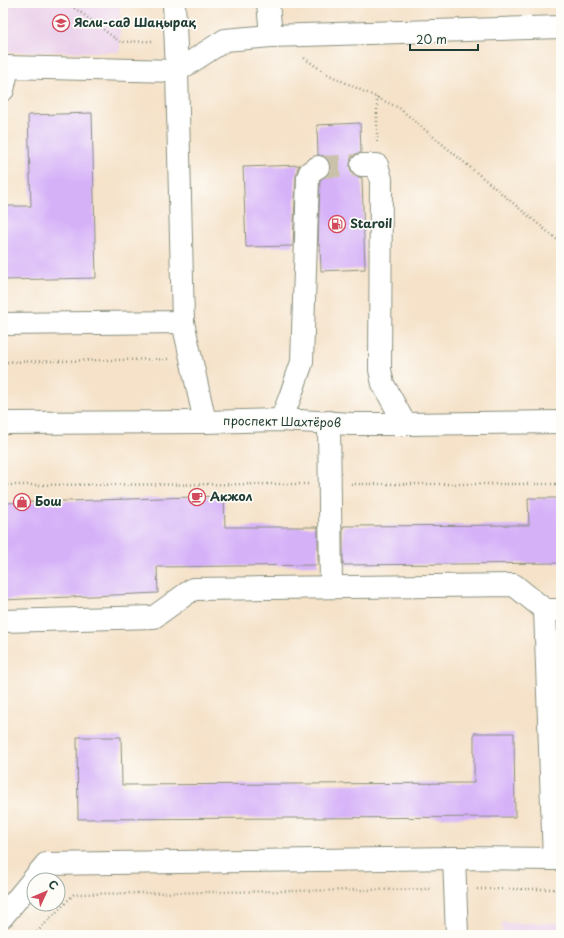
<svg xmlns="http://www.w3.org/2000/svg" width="564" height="938" font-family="'Playpen Sans',sans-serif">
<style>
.built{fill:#ebd1eb}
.building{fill:#d5b1f8}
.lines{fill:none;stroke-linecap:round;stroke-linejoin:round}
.minor-tunnel{stroke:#cac1ab;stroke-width:22;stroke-dasharray:22 11;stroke-linecap:butt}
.minor-casing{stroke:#8a907e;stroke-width:24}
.path{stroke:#8a907e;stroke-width:2.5;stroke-dasharray:1 3;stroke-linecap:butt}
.minor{stroke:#fff;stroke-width:22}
.labels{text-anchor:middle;stroke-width:3.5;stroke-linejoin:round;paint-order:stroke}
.poi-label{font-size:12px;font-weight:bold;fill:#1f3d34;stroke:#fdfcf7;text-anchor:start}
.street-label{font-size:12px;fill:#1f3d34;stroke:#fdfcf7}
</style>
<rect width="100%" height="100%" fill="#fdfcf7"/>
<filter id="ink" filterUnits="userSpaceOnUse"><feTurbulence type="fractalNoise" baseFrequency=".025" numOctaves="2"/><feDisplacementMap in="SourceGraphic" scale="8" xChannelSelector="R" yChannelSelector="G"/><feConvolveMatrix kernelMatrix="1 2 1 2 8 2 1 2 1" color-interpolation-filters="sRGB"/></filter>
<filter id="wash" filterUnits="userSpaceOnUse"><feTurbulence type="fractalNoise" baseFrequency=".012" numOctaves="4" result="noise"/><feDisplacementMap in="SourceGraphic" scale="16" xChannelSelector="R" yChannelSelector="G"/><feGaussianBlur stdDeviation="0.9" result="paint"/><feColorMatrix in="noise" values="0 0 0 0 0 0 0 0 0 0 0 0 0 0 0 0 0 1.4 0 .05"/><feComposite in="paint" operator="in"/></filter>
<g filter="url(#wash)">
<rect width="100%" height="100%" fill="#f5e2c9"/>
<g class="built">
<rect x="3" y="3" width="117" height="49"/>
<rect x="502" y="923" width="59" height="12"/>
</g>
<g id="blocks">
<g class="building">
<path d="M92,113L96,278L3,280V206H31L28,115Z"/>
<path d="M360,123L361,153L355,154L351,158L350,165L351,171L355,176L362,178L365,269L321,271L320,245H318L320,180L329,173L330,166L328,160L324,156L318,155L317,125Z"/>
<path d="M300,165L298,167L296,177L293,246L246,247L243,167Z"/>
<path d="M224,496L225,527H318V565L157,567L158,593L3,600V503Z"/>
<path d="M528,498H561V563L343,565V526L529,525Z"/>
<path d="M474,733H514L515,817L78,819L77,737H121L122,785L474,783Z"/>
</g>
</g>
</g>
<g filter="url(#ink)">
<use href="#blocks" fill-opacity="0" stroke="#8a907e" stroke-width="1"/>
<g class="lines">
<path class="minor-tunnel" d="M318,167L362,165"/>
<g class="minor-casing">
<g id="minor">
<path d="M174,3L177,71L183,322L205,422"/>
<path d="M268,3L271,36L561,27"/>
<path d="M3,67L177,71L225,40L271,36"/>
<path d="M3,90L8,67"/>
<path d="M362,165H377L381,179L380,370L383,384L405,424"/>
<path d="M3,324L183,322"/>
<path d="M281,420L290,397L302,362L308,177L310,172L318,167"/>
<path d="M329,422L331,587"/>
<path d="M3,423L205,422L281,420L352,424H405L561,422"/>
<path d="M545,610L554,859"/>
<path d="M3,621L154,617L193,589L514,585L545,610H561"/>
<path d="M454,858L457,935"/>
<path d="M3,916L46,864L454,858L561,859"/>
</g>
</g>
<g class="path">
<path d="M68,3L120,42L153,41"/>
<path d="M304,58L327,74L399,108L561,243"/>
<path d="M377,97V143"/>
<path d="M3,362L168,359"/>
<path d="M351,484H561"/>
<path d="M3,485L308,484"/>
<path d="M477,889H561"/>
<path d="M34,935L74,894L432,889"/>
</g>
<use href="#minor" class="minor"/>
</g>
</g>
<defs>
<g id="school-ring" transform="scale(0.9)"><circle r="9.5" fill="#fdfcf7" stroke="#d1495b" stroke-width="1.5"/><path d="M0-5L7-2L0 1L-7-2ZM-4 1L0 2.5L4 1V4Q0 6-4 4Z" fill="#d1495b"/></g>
<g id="fuel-ring" transform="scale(0.9)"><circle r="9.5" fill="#fdfcf7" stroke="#d1495b" stroke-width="1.5"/><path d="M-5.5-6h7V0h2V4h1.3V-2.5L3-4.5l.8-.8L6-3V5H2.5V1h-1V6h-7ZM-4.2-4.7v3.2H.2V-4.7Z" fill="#d1495b"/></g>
<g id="cafe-ring" transform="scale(0.9)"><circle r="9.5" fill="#fdfcf7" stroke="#d1495b" stroke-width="1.5"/><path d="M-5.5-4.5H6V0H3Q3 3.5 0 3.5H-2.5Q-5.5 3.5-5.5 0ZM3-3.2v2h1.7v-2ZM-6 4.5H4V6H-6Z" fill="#d1495b"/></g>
<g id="shop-ring" transform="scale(0.9)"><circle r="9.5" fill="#fdfcf7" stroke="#d1495b" stroke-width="1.5"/><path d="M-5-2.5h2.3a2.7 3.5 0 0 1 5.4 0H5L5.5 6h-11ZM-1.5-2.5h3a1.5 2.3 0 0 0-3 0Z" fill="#d1495b"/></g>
</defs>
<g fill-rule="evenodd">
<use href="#school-ring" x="61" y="23"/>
<use href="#fuel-ring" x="337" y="224"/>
<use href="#cafe-ring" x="197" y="497"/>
<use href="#shop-ring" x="22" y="502"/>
</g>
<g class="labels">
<g class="poi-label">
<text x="74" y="27">Ясли-сад Шаңырақ</text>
<text x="350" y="228">Staroil</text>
<text x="210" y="501">Акжол</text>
<text x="35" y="506">Бош</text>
</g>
<g class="street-label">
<text transform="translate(282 422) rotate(1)" y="4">проспект Шахтёров</text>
</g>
</g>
<rect width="564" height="938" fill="none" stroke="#fdfcf7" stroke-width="16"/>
<g transform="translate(46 892) rotate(46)"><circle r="19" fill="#fdfcf7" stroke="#a4b0a9"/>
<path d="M0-3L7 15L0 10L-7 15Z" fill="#d1495b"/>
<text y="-6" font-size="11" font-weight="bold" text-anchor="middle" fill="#1f3d34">С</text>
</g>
<path d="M410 44v6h68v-6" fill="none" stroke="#1f3d34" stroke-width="2"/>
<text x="416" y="44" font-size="12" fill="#1f3d34" stroke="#fdfcf7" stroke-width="3" paint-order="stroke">20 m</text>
</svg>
